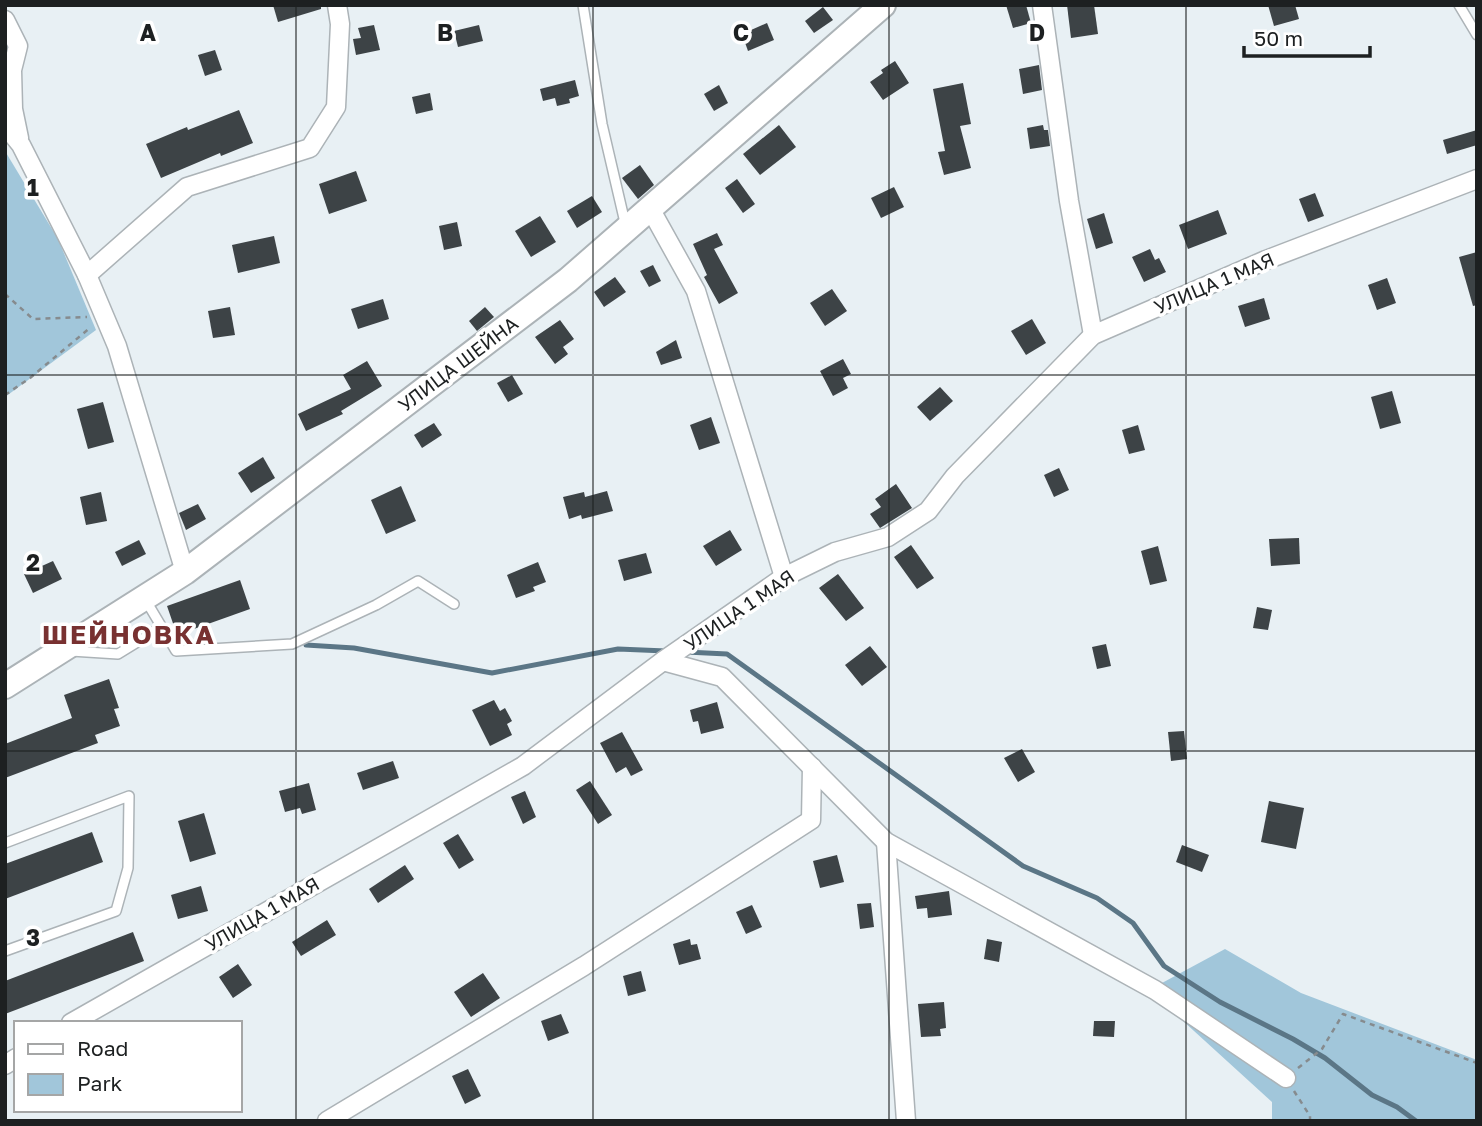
<svg xmlns="http://www.w3.org/2000/svg" width="1482" height="1126" font-family="'Golos Text',sans-serif">
<style>
.green{fill:#a1c6da}
.lines{fill:none;stroke-linecap:round;stroke-linejoin:round}
.stream{stroke:#5b7686;stroke-width:5}
.building{fill:#3d4346}
.lane-casing{stroke:#acb3b7;stroke-width:12}
.street-casing{stroke:#acb3b7;stroke-width:21}
.secondary-casing{stroke:#acb3b7;stroke-width:28}
.path{stroke:#868b8e;stroke-width:2.5;stroke-dasharray:5 5;stroke-linecap:butt}
.lane{stroke:#fff;stroke-width:9}
.street{stroke:#fff;stroke-width:18}
.secondary{stroke:#fff;stroke-width:24}
.grid{fill:none;stroke:#1d2021;stroke-width:2;stroke-opacity:0.55}
.labels{text-anchor:middle;stroke-width:7;stroke-linejoin:round;paint-order:stroke}
.street-label{font-size:19px;fill:#1d2021;stroke:#fff}
.district-label{font-size:26px;font-weight:bold;letter-spacing:2px;fill:#783131;stroke:#fff}
.grid-label{font-size:23px;text-anchor:middle;font-weight:bold;fill:#1d2021;stroke:#fff;stroke-width:7;stroke-linejoin:round;paint-order:stroke}
</style>
<rect width="100%" height="100%" fill="#e8f0f4"/>
<g class="green">
<path d="M5,151L58,239L96,330L5,397Z"/>
<path d="M1225,949L1301,993L1477,1060V1121H1272V1102L1149,990Z"/>
</g>
<g class="lines">
<g class="stream">
<path d="M306,645L354,648L492,673L618,649L666,651"/>
<path d="M686,652L727,654L1023,866L1097,898L1133,923L1164,966L1220,1002L1293,1039L1325,1058L1372,1095L1397,1107L1416,1121"/>
</g>
</g>
<g class="building">
<path d="M273,5H321V9L278,22Z"/>
<path d="M1006,5H1026L1031,23L1013,28Z"/>
<path d="M1067,5H1094L1098,34L1071,38Z"/>
<path d="M1268,5H1295L1299,19L1274,26Z"/>
<path d="M823,7L833,20L814,33L805,21Z"/>
<path d="M767,23L774,40L748,51L742,34Z"/>
<path d="M374,25L380,50L356,55L353,39L361,38L358,28Z"/>
<path d="M479,25L483,41L458,47L454,31Z"/>
<path d="M215,50L222,70L205,76L198,55Z"/>
<path d="M895,61L909,83L883,100L870,82L883,73L881,70Z"/>
<path d="M1039,65L1042,90L1023,94L1019,69Z"/>
<path d="M575,80L579,96L569,99L570,103L557,106L555,98L543,101L540,89Z"/>
<path d="M963,83L971,124L960,126L971,168L944,175L938,152L945,151L933,89Z"/>
<path d="M719,85L728,103L714,111L704,94Z"/>
<path d="M430,93L433,110L416,114L412,97Z"/>
<path d="M239,110L253,143L221,156L220,153L161,178L146,144L187,127L188,130Z"/>
<path d="M779,125L796,147L760,175L743,154Z"/>
<path d="M1043,125L1044,130H1048L1050,146L1030,149L1027,128Z"/>
<path d="M1477,130V145L1447,154L1443,140Z"/>
<path d="M640,165L654,185L638,199L622,178Z"/>
<path d="M356,171L367,201L329,214L319,184Z"/>
<path d="M737,179L755,204L743,213L725,188Z"/>
<path d="M894,187L904,207L881,218L871,198Z"/>
<path d="M1315,193L1324,216L1308,222L1299,199Z"/>
<path d="M592,196L602,212L577,228L567,211Z"/>
<path d="M1218,210L1227,234L1188,249L1179,225Z"/>
<path d="M1104,213L1113,243L1096,249L1087,219Z"/>
<path d="M540,216L556,242L531,257L515,231Z"/>
<path d="M457,222L462,246L444,250L439,226Z"/>
<path d="M717,233L723,245L714,249L738,293L719,304L704,277L707,275L693,244Z"/>
<path d="M274,236L280,263L238,273L232,245Z"/>
<path d="M1150,249L1155,260L1159,258L1166,272L1144,282L1132,257Z"/>
<path d="M1477,252V305L1473,306L1459,257Z"/>
<path d="M653,265L661,281L649,287L640,271Z"/>
<path d="M615,277L626,292L604,307L594,292Z"/>
<path d="M1387,278L1396,303L1377,310L1368,285Z"/>
<path d="M832,289L847,311L825,326L810,303Z"/>
<path d="M1264,298L1270,319L1245,327L1238,306Z"/>
<path d="M383,299L389,319L358,329L351,309Z"/>
<path d="M230,307L235,335L213,338L208,311Z"/>
<path d="M485,307L494,317L477,331L469,321Z"/>
<path d="M1032,319L1046,343L1026,355L1011,331Z"/>
<path d="M560,320L574,339L563,347L568,354L555,364L535,337Z"/>
<path d="M676,340L682,358L661,365L656,352Z"/>
<path d="M843,359L851,374L843,378L848,388L833,396L820,371Z"/>
<path d="M367,361L382,386L341,411L343,414L306,431L298,414L351,389L343,375Z"/>
<path d="M512,375L523,394L508,402L497,383Z"/>
<path d="M940,387L953,401L930,421L917,407Z"/>
<path d="M1392,391L1401,423L1380,429L1371,397Z"/>
<path d="M103,402L114,442L88,449L77,409Z"/>
<path d="M711,417L720,443L699,450L690,425Z"/>
<path d="M434,423L442,435L422,448L414,435Z"/>
<path d="M1138,425L1145,450L1129,454L1122,430Z"/>
<path d="M263,457L275,478L251,493L238,473Z"/>
<path d="M1059,468L1069,490L1054,497L1044,475Z"/>
<path d="M896,484L912,508L880,528L870,514L881,507L875,499Z"/>
<path d="M401,486L416,521L386,534L371,500Z"/>
<path d="M607,491L613,511L582,519L581,515L569,519L563,497L584,492L585,497Z"/>
<path d="M101,492L107,521L86,525L80,497Z"/>
<path d="M198,504L206,519L186,530L179,513Z"/>
<path d="M730,530L742,550L716,566L703,546Z"/>
<path d="M1299,538L1300,564L1271,566L1269,539Z"/>
<path d="M139,540L146,554L122,566L115,552Z"/>
<path d="M911,545L934,578L917,589L894,557Z"/>
<path d="M1158,546L1167,581L1150,585L1141,551Z"/>
<path d="M646,553L652,573L624,581L618,560Z"/>
<path d="M53,561L62,579L33,593L24,574Z"/>
<path d="M538,562L546,582L533,587L535,591L516,598L507,575Z"/>
<path d="M838,574L864,608L846,621L819,588Z"/>
<path d="M240,580L250,609L177,635L167,606Z"/>
<path d="M1257,607L1272,610L1268,630L1253,628Z"/>
<path d="M1106,644L1111,666L1097,669L1092,647Z"/>
<path d="M870,646L887,667L862,686L845,665Z"/>
<path d="M109,679L119,708L114,709L120,726L95,735L98,743L5,778V744L72,718L64,695Z"/>
<path d="M494,700L500,711L505,708L512,721L507,724L512,735L490,746L472,710Z"/>
<path d="M717,702L724,728L701,734L698,721L693,722L690,710Z"/>
<path d="M1184,731L1187,759L1171,761L1168,732Z"/>
<path d="M622,732L643,770L631,776L626,767L616,773L600,743Z"/>
<path d="M1022,749L1035,772L1018,782L1004,758Z"/>
<path d="M393,761L399,778L363,790L357,773Z"/>
<path d="M590,781L612,815L598,824L576,790Z"/>
<path d="M309,783L316,810L302,814L300,808L285,812L279,791Z"/>
<path d="M525,791L536,817L523,824L511,797Z"/>
<path d="M1269,801L1304,808L1296,849L1261,842Z"/>
<path d="M204,813L216,854L190,862L178,821Z"/>
<path d="M92,832L103,862L5,899V864Z"/>
<path d="M458,834L474,860L459,869L443,843Z"/>
<path d="M1182,845L1209,855L1202,872L1176,862Z"/>
<path d="M837,855L844,882L820,888L813,861Z"/>
<path d="M405,865L414,879L378,903L369,889Z"/>
<path d="M201,886L208,911L178,919L171,895Z"/>
<path d="M949,891L952,915L928,918L927,908L917,909L915,896Z"/>
<path d="M871,903L874,927L860,929L857,904Z"/>
<path d="M752,905L762,927L746,934L736,912Z"/>
<path d="M327,920L336,935L301,956L292,942Z"/>
<path d="M133,932L144,961L5,1014V981Z"/>
<path d="M690,939L691,945L697,944L701,959L679,965L673,944Z"/>
<path d="M987,939L1002,942L999,962L984,959Z"/>
<path d="M238,964L252,985L233,998L219,977Z"/>
<path d="M641,971L646,991L628,996L623,976Z"/>
<path d="M483,973L500,998L471,1017L454,992Z"/>
<path d="M944,1002L946,1028L940,1029L941,1036L921,1037L918,1004Z"/>
<path d="M561,1014L569,1033L548,1041L541,1021Z"/>
<path d="M1094,1021H1115L1114,1037L1093,1036Z"/>
<path d="M468,1069L481,1096L465,1104L452,1076Z"/>
</g>
<g class="lines">
<g class="lane-casing">
<g id="lane">
<path d="M583,5L602,124L626,227"/>
<path d="M1459,5L1477,35"/>
<path d="M145,599L176,651L292,644L376,605L418,581L454,604"/>
<path d="M71,651L118,654L162,627"/>
<path d="M5,843L129,796L128,868L116,911L5,951"/>
</g>
</g>
<g class="street-casing">
<g id="street">
<path d="M1042,5L1069,201L1093,335"/>
<path d="M5,20L18,46L12,70L13,109L19,138"/>
<path d="M5,125L21,145L87,275L117,346L185,572"/>
<path d="M651,210L696,291L784,577"/>
<path d="M87,275L187,187L310,148L336,107L340,24L337,5"/>
<path d="M663,661L722,677L886,842L1155,990L1286,1078"/>
<path d="M886,842L906,1121"/>
<path d="M71,1023L523,766L663,661L784,577L835,552L888,537L928,511L955,476L1093,335L1266,260L1477,179"/>
<path d="M5,1065L16,1058"/>
<path d="M327,1121L584,966L811,820L812,767"/>
</g>
</g>
<g class="secondary-casing">
<path id="secondary" d="M5,686L185,572L568,280L883,5"/>
</g>
<g class="path">
<path d="M5,294L33,319L87,317"/>
<path d="M5,395L30,378L91,327"/>
<path d="M1298,1068L1322,1049L1343,1014L1477,1063"/>
<path d="M1294,1091L1310,1116V1121"/>
</g>
<use href="#lane" class="lane"/>
<use href="#street" class="street"/>
<use href="#secondary" class="secondary"/>
</g>
<path class="grid" d="M296,5V1121M593,5V1121M889,5V1121M1186,5V1121M5,375H1477M5,751H1477"/>
<g class="labels">
<g class="street-label">
<text transform="translate(1214 283) rotate(-23)" y="7">УЛИЦА 1 МАЯ</text>
<text transform="translate(458 364) rotate(-37)" y="7">УЛИЦА ШЕЙНА</text>
<text transform="translate(739 610) rotate(-34)" y="7">УЛИЦА 1 МАЯ</text>
<text transform="translate(262 914) rotate(-30)" y="7">УЛИЦА 1 МАЯ</text>
</g>
<g class="district-label">
<text x="129" y="644">ШЕЙНОВКА</text>
</g>
</g>
<g class="grid-label">
<text x="148" y="41">A</text>
<text x="445" y="41">B</text>
<text x="741" y="41">C</text>
<text x="1037" y="41">D</text>
<text x="33" y="196">1</text>
<text x="33" y="571">2</text>
<text x="33" y="946">3</text>
</g>
<rect width="1482" height="1126" fill="none" stroke="#1d2021" stroke-width="14"/>
<rect x="14" y="1021" width="228" height="91" fill="#ffffff" stroke="#a5a6a6" stroke-width="2"/>
<rect x="28" y="1044" width="35" height="10" fill="#ffffff" stroke="#a5a6a6" stroke-width="2"/>
<text x="77" y="1056" font-size="21" fill="#1d2021">Road</text>
<rect x="28" y="1074" width="35" height="21" fill="#a1c6da" stroke="#a5a6a6" stroke-width="2"/>
<text x="77" y="1091" font-size="21" fill="#1d2021">Park</text>
<path d="M1244 46v10h126v-10" fill="none" stroke="#1d2021" stroke-width="3.5"/>
<text x="1254" y="46" font-size="21" fill="#1d2021" stroke="#ffffff" stroke-width="5" paint-order="stroke">50 m</text>
</svg>
